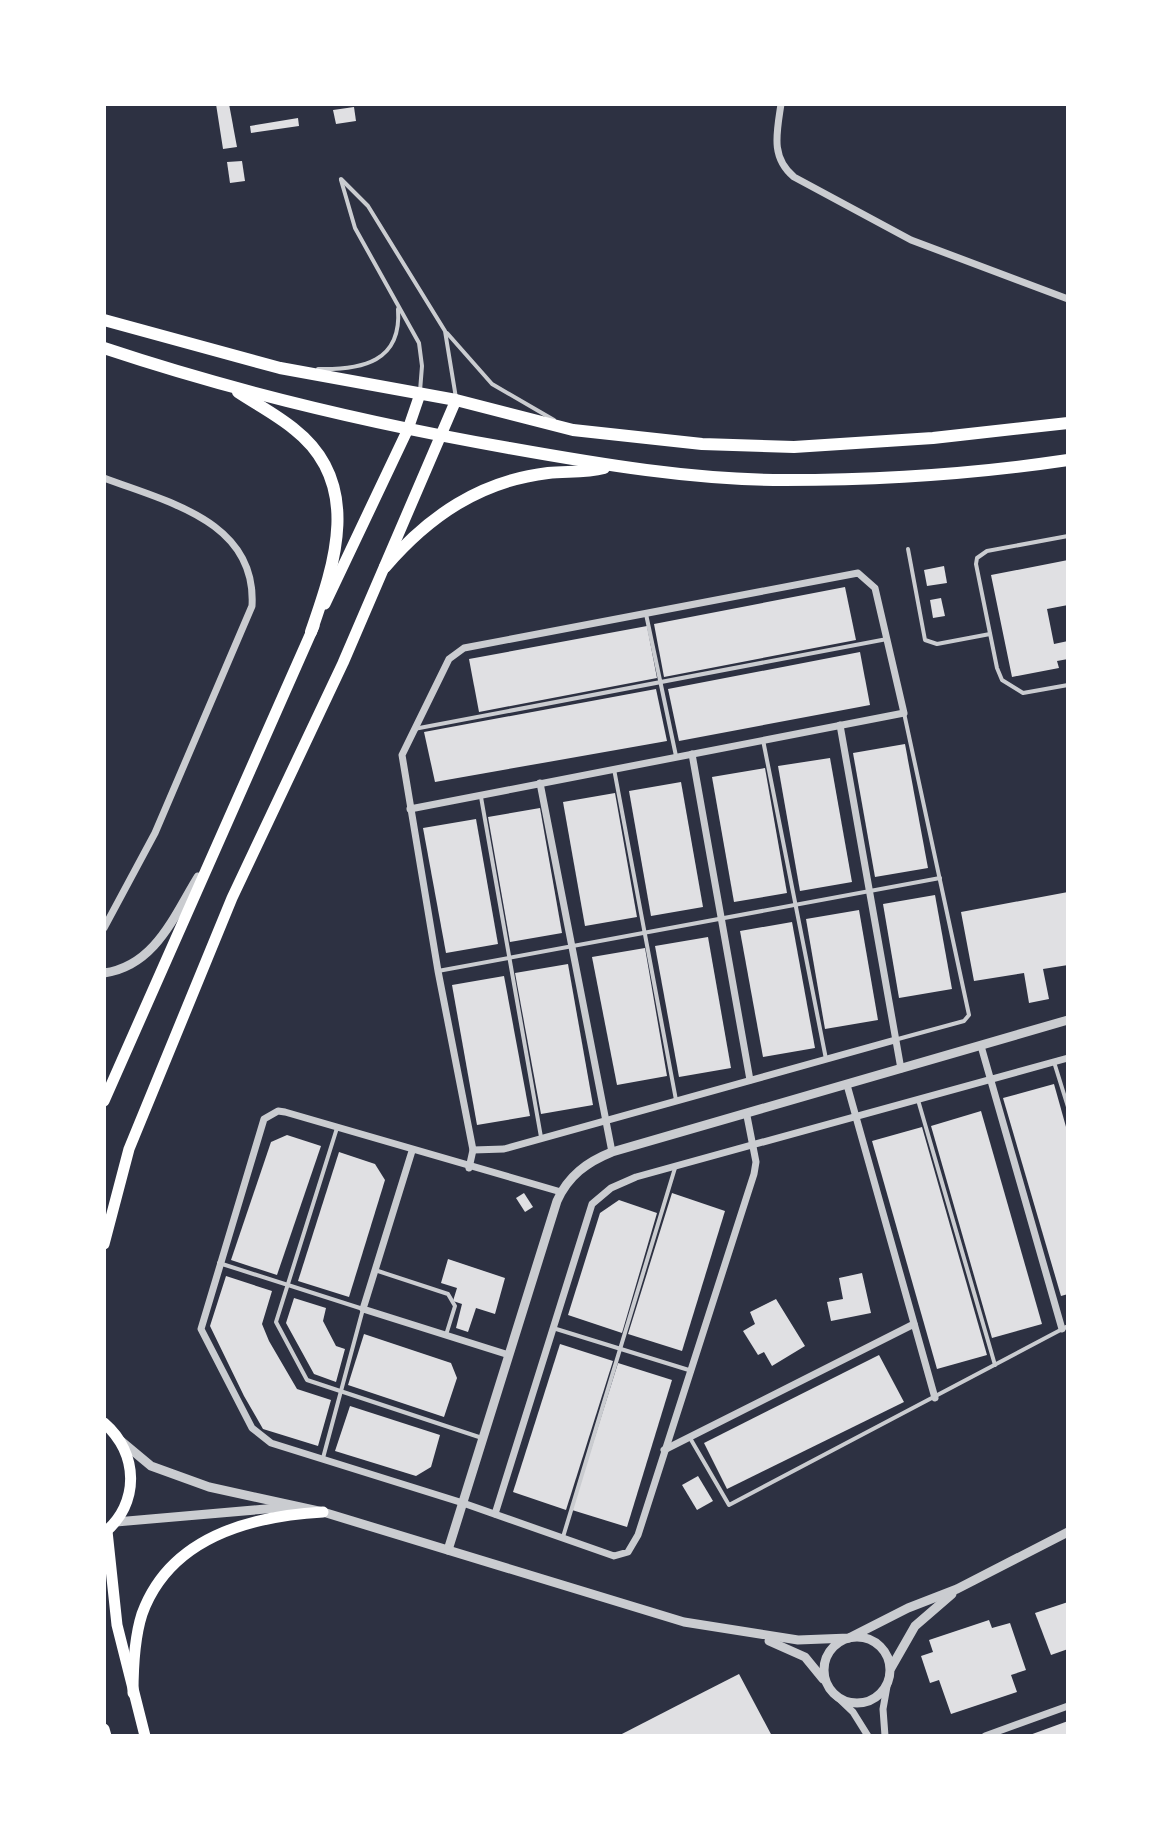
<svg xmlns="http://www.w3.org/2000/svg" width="1172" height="1840" font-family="Overpass,sans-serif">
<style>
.building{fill:#e0e0e3}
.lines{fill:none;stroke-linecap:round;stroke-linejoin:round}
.service{stroke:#caccd0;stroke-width:4}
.minor{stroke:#caccd0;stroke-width:7}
.tertiary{stroke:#caccd0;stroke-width:9}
.secondary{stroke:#fff;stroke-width:11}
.primary{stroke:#fff;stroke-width:12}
</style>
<rect width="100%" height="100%" fill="#2d3142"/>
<g class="building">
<path d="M216,104H229L237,147L223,149Z"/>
<path d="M354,107L356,121L336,124L333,110Z"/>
<path d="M298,118L299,126L251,133L250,126Z"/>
<path d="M242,161L245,181L230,183L227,162Z"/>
<path d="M1068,560V605L1047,609L1054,644L1068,641V659L1057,661L1059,668L1012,677L991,575Z"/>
<path d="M944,566L947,583L927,586L924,570Z"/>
<path d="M845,587L856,640L664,677L654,624Z"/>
<path d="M941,598L945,616L933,618L930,600Z"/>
<path d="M647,626L657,678L479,712L469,659Z"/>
<path d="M860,652L870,705L679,741L668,689Z"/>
<path d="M656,689L667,741L435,782L424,732Z"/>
<path d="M905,744L928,868L875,877L853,753Z"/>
<path d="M830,758L852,882L800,891L778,766Z"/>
<path d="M765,768L787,893L734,902L712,777Z"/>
<path d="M681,782L703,907L651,916L629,791Z"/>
<path d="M615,793L637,917L585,926L563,802Z"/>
<path d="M540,808L562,933L510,942L488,817Z"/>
<path d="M476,819L498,944L446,953L423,828Z"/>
<path d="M1068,892V965L1043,969L1049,999L1029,1003L1024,973L974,981L961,912Z"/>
<path d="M935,895L952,989L899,998L883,904Z"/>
<path d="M859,910L878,1020L825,1029L806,919Z"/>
<path d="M792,922L815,1048L763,1057L740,931Z"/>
<path d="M708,937L731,1068L679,1077L655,946Z"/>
<path d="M645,948L667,1076L617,1085L592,957Z"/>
<path d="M568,964L593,1105L541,1114L515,973Z"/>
<path d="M504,976L530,1116L477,1125L452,985Z"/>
<path d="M1054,1084L1068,1134V1294L1061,1296L1003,1098Z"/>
<path d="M981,1111L1042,1324L992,1338L931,1126Z"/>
<path d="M922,1127L987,1355L937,1369L872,1141Z"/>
<path d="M287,1135L321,1146L277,1275L231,1260L271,1142Z"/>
<path d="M339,1152L375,1164L385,1180L349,1297L298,1281Z"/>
<path d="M524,1193L533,1207L525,1212L516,1198Z"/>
<path d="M672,1193L725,1211L682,1351L628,1334Z"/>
<path d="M619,1200L657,1213L622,1333L568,1315L600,1213Z"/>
<path d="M448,1259L505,1278L495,1314L476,1308L468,1332L456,1328L462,1304L453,1301L457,1288L441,1283Z"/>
<path d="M862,1273L871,1313L831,1321L827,1302L843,1299L839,1278Z"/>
<path d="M226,1276L272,1291L262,1324L269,1341L297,1389L331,1400L318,1446L263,1429L244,1396L210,1326Z"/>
<path d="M294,1298L326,1308L323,1321L336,1346L345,1349L336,1382L314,1374L286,1323Z"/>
<path d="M776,1299L805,1346L772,1366L764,1352L758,1355L743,1331L755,1324L750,1312Z"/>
<path d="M364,1334L451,1363L457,1378L444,1417L348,1385Z"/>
<path d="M560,1344L613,1361L566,1510L513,1492Z"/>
<path d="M879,1355L904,1402L727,1489L704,1443Z"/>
<path d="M618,1363L672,1380L627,1527L572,1510Z"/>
<path d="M350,1406L440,1435L431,1467L416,1476L335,1451Z"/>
<path d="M698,1476L713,1501L697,1510L682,1485Z"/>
<path d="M1068,1602V1649L1051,1655L1035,1613Z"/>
<path d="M989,1620L992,1628L1010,1623L1026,1670L1011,1675L1017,1692L951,1714L939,1680L930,1683L921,1656L933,1652L929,1640Z"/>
<path d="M739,1674L772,1736H618L688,1700Z"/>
<path d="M1068,1721V1736H1027Z"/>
</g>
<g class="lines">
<g class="service">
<path d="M341,179L368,206L445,331L456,398"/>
<path d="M341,180L355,228L419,343L422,366L420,391"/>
<path d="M447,333L492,384L554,420"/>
<path d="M318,369C362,370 402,362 398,309"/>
<path d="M1068,536L987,551L977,558L976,564L997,668L1002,680L1023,693L1068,685"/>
<path d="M908,549L925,640L937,644L990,634"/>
<path d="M646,614L676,756"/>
<path d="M414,729L887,639"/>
<path d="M763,740L826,1059"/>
<path d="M614,769L676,1100"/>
<path d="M481,797L541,1137"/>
<path d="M438,971L940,878"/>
<path d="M898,1039L964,1021L969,1015L904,713"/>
<path d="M1054,1062L1068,1107"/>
<path d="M918,1100L995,1365"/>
<path d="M337,1128L276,1322L307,1380L482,1438"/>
<path d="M219,1263L363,1309L323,1458"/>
<path d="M375,1270L448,1294L455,1306L446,1335"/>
<path d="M553,1328L692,1371"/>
<path d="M690,1438L729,1505L1068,1326"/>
<path d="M563,1537L675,1168"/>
</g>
<g class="minor">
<path d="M781,104C777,132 770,157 794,177L911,240L1068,299"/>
<path d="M104,478C167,502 257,521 252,606L155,833L104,928"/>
<path d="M840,725L901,1069"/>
<path d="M692,754L750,1080"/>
<path d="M540,783L612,1152"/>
<path d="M410,809L904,713L875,588L858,573L464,648L449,659L402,755L438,971L473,1150L469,1168"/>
<path d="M981,1046L1062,1329"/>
<path d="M847,1085L935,1398"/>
<path d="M473,1150L504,1149L895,1040"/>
<path d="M412,1151L363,1309L509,1355"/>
<path d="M561,1192L285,1112L278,1111L264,1119L201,1329L252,1428L271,1443L463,1503L614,1556L628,1552L638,1535L754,1174L756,1162L747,1116"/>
<path d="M664,1450L914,1324"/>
<path d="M495,1514L592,1204L611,1188L636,1177L1068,1058"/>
<path d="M832,1692L853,1712L868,1736"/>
<path d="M885,1736L883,1709L889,1675"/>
<path d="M985,1736L1068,1706"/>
</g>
<g class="tertiary">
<path d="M104,973C155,966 174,916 198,877"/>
<path d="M121,1441L151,1466L209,1487L323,1512L684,1622L798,1640L849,1638L908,1608L957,1589L1068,1532"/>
<path d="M116,1522L289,1507"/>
<path d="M448,1550L557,1201C568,1176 587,1162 612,1152L1068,1020"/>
<circle cx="857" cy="1670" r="33"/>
<path d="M769,1641L805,1657L823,1679"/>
<path d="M891,1668L915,1626L952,1594"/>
</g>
<g class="secondary">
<path d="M325,604L408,429L420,394"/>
<path d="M104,1101L314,626"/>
<path d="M104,1244L129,1149L232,898L343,663L456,400"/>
<path d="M104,1423C139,1453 140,1504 104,1533"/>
<path d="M107,1531L117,1625L145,1736"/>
<path d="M133,1693C133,1667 134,1639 142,1614C170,1537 252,1516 323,1512"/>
<path d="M104,1729L106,1736"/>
</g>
<g class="primary">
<path d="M104,320L280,368L456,400L573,430L702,444L794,447L933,438L1068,423"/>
<path d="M104,348C236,392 372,424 509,448C599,464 693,480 785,480C879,480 974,474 1068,460"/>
<path d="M238,392C256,404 277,415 294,429C363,483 335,563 311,632"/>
<path d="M385,567C429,516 480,481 548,473C567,471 585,473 604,468"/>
</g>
</g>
<rect width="1172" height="1840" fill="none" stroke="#ffffff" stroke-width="212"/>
</svg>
